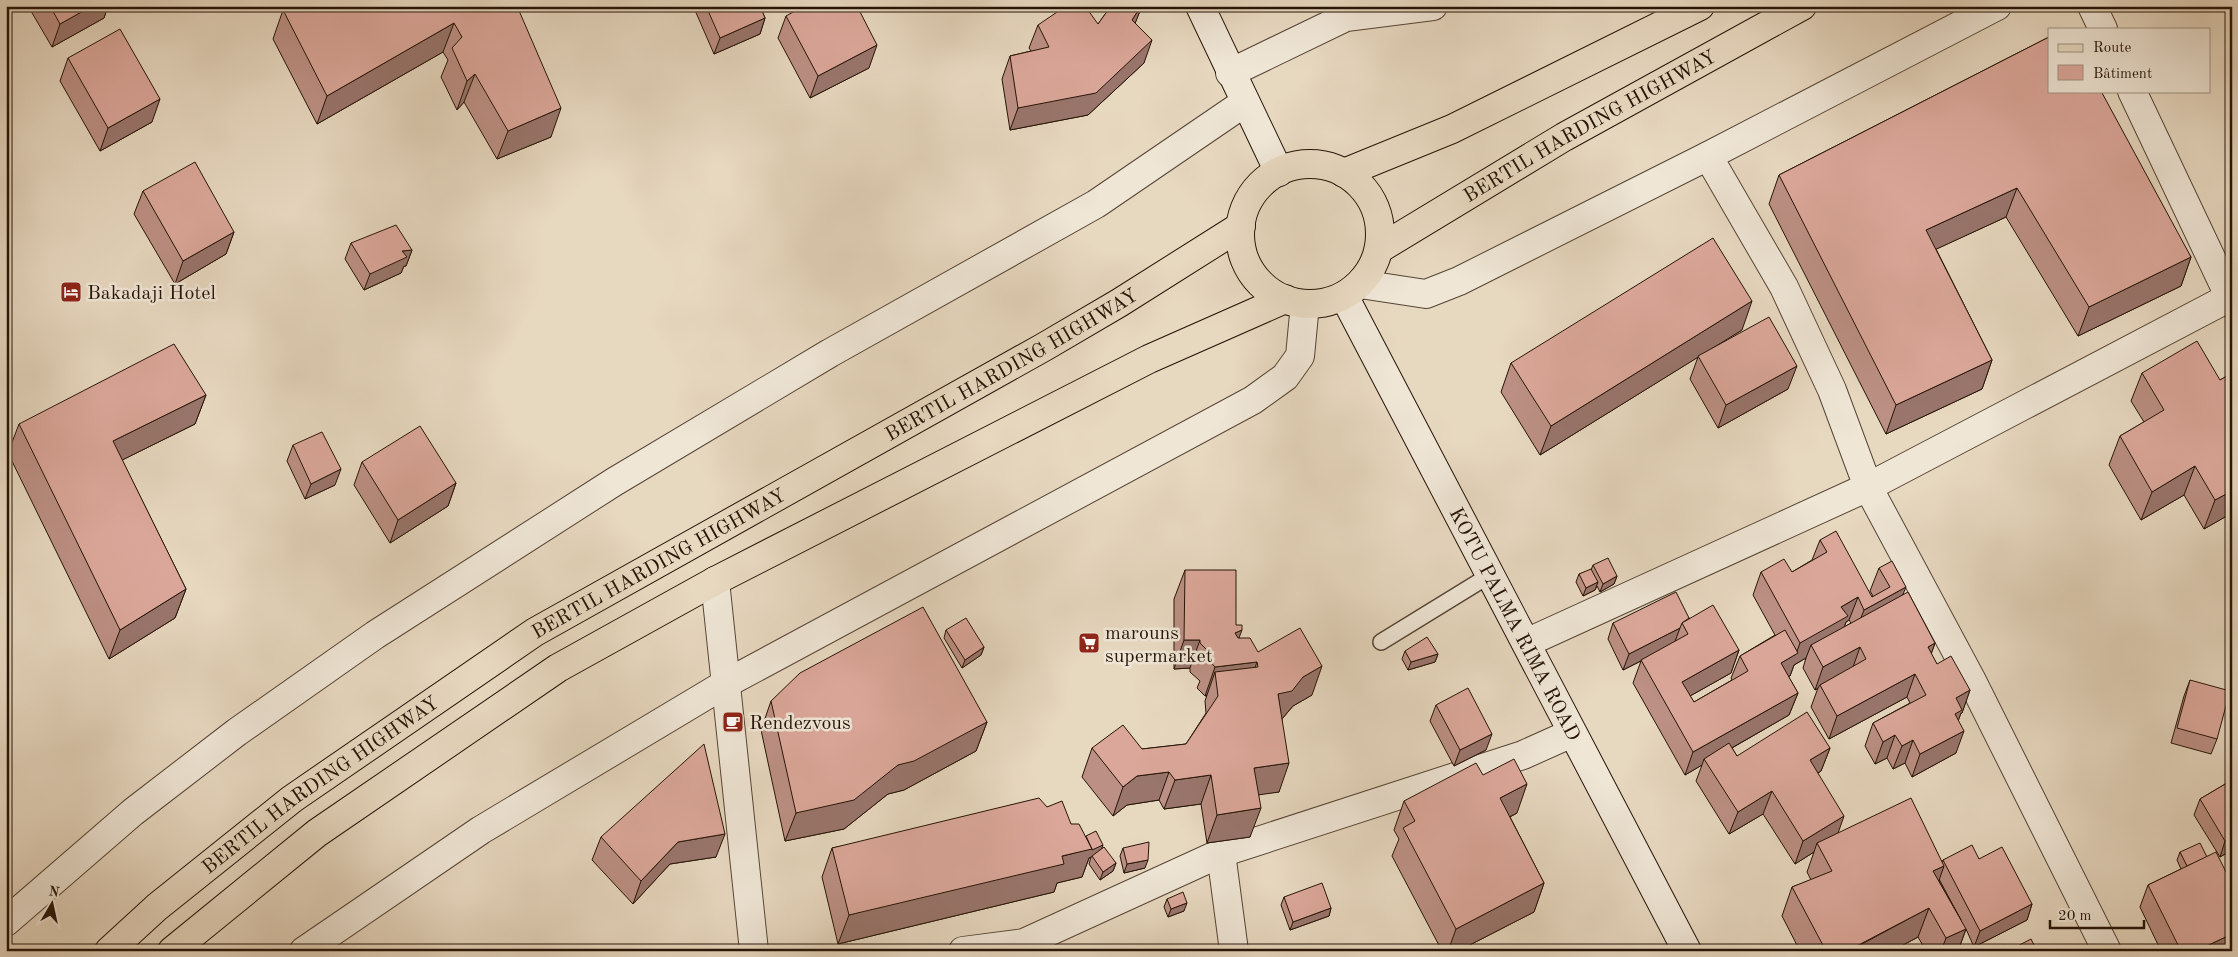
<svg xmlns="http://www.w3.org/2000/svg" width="2238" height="957" font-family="'Old Standard TT',serif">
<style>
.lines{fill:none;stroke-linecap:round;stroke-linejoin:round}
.lane-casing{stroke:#564535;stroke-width:18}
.street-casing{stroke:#564535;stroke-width:30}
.secondary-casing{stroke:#261407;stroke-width:30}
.primary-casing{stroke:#261407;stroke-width:30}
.lane{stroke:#efe6d6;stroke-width:15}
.street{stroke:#efe6d6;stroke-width:28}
.secondary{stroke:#efe6d6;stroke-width:28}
.primary{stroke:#e7d8c0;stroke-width:28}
.wall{fill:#bc9084;stroke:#261407;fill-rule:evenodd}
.shaded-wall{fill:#99756c;stroke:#261407}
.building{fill:#dba79a;stroke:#261407}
.labels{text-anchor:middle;stroke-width:5;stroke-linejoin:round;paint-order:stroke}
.street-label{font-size:20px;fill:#261407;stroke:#efe6d6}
.poi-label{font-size:20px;fill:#261407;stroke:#efe6d6;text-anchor:start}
</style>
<rect width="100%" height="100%" fill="#e7d8c0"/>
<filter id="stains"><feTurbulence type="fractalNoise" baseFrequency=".004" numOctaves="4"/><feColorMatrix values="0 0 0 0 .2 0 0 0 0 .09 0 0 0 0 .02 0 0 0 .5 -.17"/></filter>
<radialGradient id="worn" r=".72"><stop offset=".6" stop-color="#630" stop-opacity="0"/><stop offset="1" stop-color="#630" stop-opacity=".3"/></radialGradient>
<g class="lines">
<g class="lane-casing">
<path id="lane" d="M1381,642L1490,575"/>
</g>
<g class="street-casing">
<g id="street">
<path d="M2092,6L2103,29"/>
<path d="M1230,73L1346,17L1433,6"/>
<path d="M2132,91L2232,302"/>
<path d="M1708,156L1784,287L1832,390L1868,487L1971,679L2107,951"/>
<path d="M1360,284L1426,294L1459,281L1708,156L1997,6"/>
<path d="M715,581L754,951"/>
<path d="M1526,643L1868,487L2232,296"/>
<path d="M1221,853L1234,951"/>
<path d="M6,922L133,812L237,732L375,635L614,482L830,353L1096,204L1244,103"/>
<path d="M304,951L481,830L725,684L1253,400L1285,377L1300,356L1305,304"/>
<path d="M963,951L1024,943L1221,853L1523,755L1572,733"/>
</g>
</g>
<g class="secondary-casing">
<g id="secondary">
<path d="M1200,6L1279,172"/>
<path id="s1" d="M1344,296L1687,951"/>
</g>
</g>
<g class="primary-casing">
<g id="primary">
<circle cx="1310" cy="234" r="70"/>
<path d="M1344,173L1452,129L1700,6"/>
<path id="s2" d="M1379,249L1564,137L1802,6"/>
<path id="s3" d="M109,951L157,907L292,799L535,632L1044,347L1119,303L1241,226"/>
<path d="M172,951L317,833L558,668L715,581L1149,359L1285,299"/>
</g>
</g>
<use href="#lane" class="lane"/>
<use href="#street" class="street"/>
<use href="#secondary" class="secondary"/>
<use href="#primary" class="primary"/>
</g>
<g class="wall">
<path d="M28,6H108L104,18L52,47Z"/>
<path d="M517,6L551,137L497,159L464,102L457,110L441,77L448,60L443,52L317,124L273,39L283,10Z"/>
<path d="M695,6H760L765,18L760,34L714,54L694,8Z"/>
<path d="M1111,6H1142L1135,23L1144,63L1088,115L1010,130L1002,79L1010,56L1031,51L1029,48L1038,25L1098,24Z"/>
<path d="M786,16L869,68L810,98L778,38Z"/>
<path d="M2049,37L2191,257L2181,286L2078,336L2006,217L1936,249L1992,360L1982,389L1886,434L1769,204L1779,175Z"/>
<path d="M68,58L152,122L100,151L60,81Z"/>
<path d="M143,191L234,232L226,254L175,284L134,214Z"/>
<path d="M351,243L412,250L406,266H404L401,273L364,290L345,259Z"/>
<path d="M1742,330L1705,352L1788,389L1718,428L1690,379L1698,357L1540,455L1501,392L1511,363Z"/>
<path d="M2142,373L2220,380L2232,373V513L2204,529L2184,495L2141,520L2109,465L2120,436L2144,422L2131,401Z"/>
<path d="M206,395L195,424L122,460L186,589L175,618L109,659L8,453L19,424Z"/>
<path d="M293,445L335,485L305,499L287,461Z"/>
<path d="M362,462L456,483L448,506L390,543L354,485Z"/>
<path d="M1820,540L1872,597L1873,596L1870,591L1879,568L1903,595L1935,643L1931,654L1937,664L1970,690L1962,713H1961L1958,720L1956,753L1912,777L1905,763L1893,769L1887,758L1875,764L1865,746L1873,723L1910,703L1907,697L1829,739L1811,707L1818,688L1815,690L1803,668L1806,658L1794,665L1790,676H1788L1798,693L1789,715L1732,748L1737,756L1830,748L1821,771L1818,773L1838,833L1942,862L1943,860L1979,859L2032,904L2027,920L1974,947L1966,929L1958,951H1926L1918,937L1892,951H1800L1782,916L1792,887L1811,880L1807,872L1814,852L1795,864L1763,814L1729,834L1696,781L1702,765L1685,775L1633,683L1641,661L1623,670L1608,639L1613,623L1689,618L1739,650L1731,673L1690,696L1694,702L1732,680L1731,678L1740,656L1775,635L1753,595L1761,572H1792L1812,560ZM1849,620L1851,623L1844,627L1846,622ZM1939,879L1961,920L1939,881Z"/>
<path d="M1593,565L1617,576L1614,584L1600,592L1597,586L1595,590L1583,596L1576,582L1579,574L1591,570Z"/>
<path d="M1185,570L1236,625L1239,638L1312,695L1293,706L1282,719L1279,792L1259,794L1250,837L1207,843L1201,804L1164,809L1159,800L1127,805L1113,816L1082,777L1092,748L1142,749L1186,744L1206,713L1205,701L1207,695L1205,696L1197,688L1200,681L1190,672V668L1174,669V599Z"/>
<path d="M946,630L984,647L981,655L962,668L944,638Z"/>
<path d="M1405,651L1438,654L1435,662L1408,670L1402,659Z"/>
<path d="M2190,680L2217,739L2211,754L2171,743L2184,696Z"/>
<path d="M771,701L987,722L976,751L904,790L888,794L844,829L785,841L761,730Z"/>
<path d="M1436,705L1486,750L1454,766L1430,721Z"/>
<path d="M1483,775L1517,813L1510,817L1544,883L1534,912L1458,951H1442L1392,856L1399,839L1394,830L1404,801Z"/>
<path d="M2232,780V850L2220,857L2194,815L2200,799Z"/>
<path d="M1047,807L1071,824L1116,863L1113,871L1100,880L1089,864L1091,857L1089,858L1082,877L1057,883L1054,892L838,944L822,877L832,848Z"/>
<path d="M601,837L716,857L670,864L633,904L592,860Z"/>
<path d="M1123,848L1145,868L1124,873L1120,856Z"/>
<path d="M2180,852L2232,951H2161L2140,907L2148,885L2181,869L2177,860Z"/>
<path d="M1284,897L1331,908L1329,916L1290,930L1281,905Z"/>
<path d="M1167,899L1184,911L1168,917L1164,907Z"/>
</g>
<g class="shaded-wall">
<path d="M92,6H108L104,18L52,47L60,24Z"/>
<path d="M1141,6H1142L1134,26L1132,20Z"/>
<path d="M765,18L760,34L714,54L720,38Z"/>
<path d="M454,23L443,52L317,124L327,96Z"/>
<path d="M1152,40L1144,63L1088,115L1010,130L1018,108Z"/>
<path d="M877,45L869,68L810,98L818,76Z"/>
<path d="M475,74L464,102L457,110L467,81Z"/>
<path d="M160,99L152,122L100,151L108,128Z"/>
<path d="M561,108L551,137L497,159L508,131Z"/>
<path d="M2017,188L2006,217L1915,259L1926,230Z"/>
<path d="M234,232L226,254L175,284L183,261Z"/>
<path d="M412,250L406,266H404L401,273L364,290L370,274L402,251Z"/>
<path d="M2191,257L2181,286L2078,336L2089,307Z"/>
<path d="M1752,301L1742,330L1540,455L1551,426Z"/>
<path d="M1992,360L1982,389L1886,434L1896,405Z"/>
<path d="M1797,366L1788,389L1718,428L1726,405Z"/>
<path d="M206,395L195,424L102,470L113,441Z"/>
<path d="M2195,466L2184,495L2141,520L2152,492Z"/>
<path d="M341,469L335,485L305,499L311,484Z"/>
<path d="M456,483L448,506L390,543L398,520Z"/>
<path d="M2232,491V513L2204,529L2215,500Z"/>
<path d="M1617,576L1614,584L1600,592L1603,584Z"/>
<path d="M1598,582L1595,590L1583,596L1586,588Z"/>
<path d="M1906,587L1897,609L1855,633L1864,610Z"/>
<path d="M186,589L175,618L109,659L120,630Z"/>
<path d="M1858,597L1849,620L1846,622L1840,639L1811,645L1806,658L1794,665L1790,676L1772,685L1781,663L1796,654L1800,643L1841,607Z"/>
<path d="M1680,628L1674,644L1623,670L1629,654Z"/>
<path d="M1242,630L1231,659L1235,633Z"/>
<path d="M1184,640H1200L1190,668L1174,669Z"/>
<path d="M1935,643L1927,666L1928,647Z"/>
<path d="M984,647L981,655L962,668L965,660Z"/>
<path d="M1860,647L1852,670L1820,685L1818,688L1815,690L1823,667Z"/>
<path d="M1739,650L1731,673L1674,705L1682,682Z"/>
<path d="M1438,654L1435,662L1408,670L1411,662Z"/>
<path d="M1257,662L1247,691L1215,672L1207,695L1205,696L1215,667Z"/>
<path d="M1322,666L1312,695L1293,706L1281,720L1278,694L1303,677Z"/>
<path d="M1915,674L1907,697L1829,739L1837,716Z"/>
<path d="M1970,690L1962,713H1961L1954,733L1956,698Z"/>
<path d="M1798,693L1789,715L1707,762L1704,759L1702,765L1685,775L1693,752Z"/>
<path d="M987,722L976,751L904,790L888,794L844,829L785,841L796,813L898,765Z"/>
<path d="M1964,731L1956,753L1912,777L1920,754Z"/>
<path d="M1492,734L1486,750L1454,766L1460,750Z"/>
<path d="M1895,735L1887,758L1875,764L1883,742Z"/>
<path d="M1913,740L1905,763L1893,769L1902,746Z"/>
<path d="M1830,748L1821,771L1801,783L1810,760Z"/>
<path d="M1289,763L1279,792L1244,797L1254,768Z"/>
<path d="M1169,772L1159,800L1127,805L1113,816L1123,787L1137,776Z"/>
<path d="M1211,775L1201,804L1164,809L1175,780Z"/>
<path d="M1527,784L1517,813L1490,827L1500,798Z"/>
<path d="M1772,791L1763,814L1729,834L1738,812Z"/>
<path d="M1261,808L1250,837L1207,843L1217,815Z"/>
<path d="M1844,816L1836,839L1817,843L1814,852L1795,864L1803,841Z"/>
<path d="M725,834L716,857L670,864L633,904L641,881L678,842Z"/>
<path d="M2232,837V850L2220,857L2225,841Z"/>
<path d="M1103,845L1100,853L1089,858L1082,877L1057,883L1054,892L838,944L849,915Z"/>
<path d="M1148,860L1145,868L1124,873L1127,864Z"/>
<path d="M1116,863L1113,871L1100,880L1103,872Z"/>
<path d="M1944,866L1934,895L1933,871Z"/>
<path d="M1544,883L1534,912L1458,951H1448L1456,929Z"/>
<path d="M1187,903L1184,911L1168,917L1171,909Z"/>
<path d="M2032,904L2027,920L1974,947L1980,931Z"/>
<path d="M1331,908L1329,916L1290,930L1293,922Z"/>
<path d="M1929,908L1918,937L1892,951H1849Z"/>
<path d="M1966,929L1958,951H1941L1946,938Z"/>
<path d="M2232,934V951H2196Z"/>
</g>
<g class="building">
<path d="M50,6H92L60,24Z"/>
<path d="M290,6H517L561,108L508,131L475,74L467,81L452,48L462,37L454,23L327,96L283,10Z"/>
<path d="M706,6H760L765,18L720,38Z"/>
<path d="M804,6H857L877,45L818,76L786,16Z"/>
<path d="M1066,6H1085L1098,24L1111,6H1141L1132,20L1152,40L1096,93L1018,108L1010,56L1049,47L1038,25Z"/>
<path d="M120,29L160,99L108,128L68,58Z"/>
<path d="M2049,37V91H2101L2191,257L2089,307L2017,188L1926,230L1992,360L1896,405L1779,175Z"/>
<path d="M195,162L234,232L183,261L143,191Z"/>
<path d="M396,225L412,250L402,251L407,257L370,274L351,243Z"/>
<path d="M1713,238L1752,301L1551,426L1511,363Z"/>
<path d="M1769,317L1797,366L1726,405L1698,356Z"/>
<path d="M2197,341L2220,380L2232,373V491L2215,500L2195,466L2152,492L2120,436L2164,410L2142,373Z"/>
<path d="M174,344L206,395L113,441L186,589L120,630L19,424Z"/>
<path d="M420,426L456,483L398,520L362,462Z"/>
<path d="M322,432L341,469L311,484L293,445Z"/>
<path d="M1836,531L1872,597L1890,587L1879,568L1892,561L1906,587L1864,610L1858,597L1841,607L1848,616L1800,643L1761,572L1784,559L1792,572L1827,552L1820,540Z"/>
<path d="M1608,558L1617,576L1603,584L1593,565Z"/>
<path d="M1591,569L1598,582L1586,588L1579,574Z"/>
<path d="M1185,570H1236V625H1242V630L1235,633L1238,638H1250L1258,652L1300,628L1322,666L1303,677L1292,691L1278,694L1289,763L1254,768L1261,808L1217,815L1211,775L1175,780L1169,772L1137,776L1123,787L1092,748L1123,725L1142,749L1186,744L1218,696L1215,672L1258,667L1257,662L1215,667L1208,659L1212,655L1200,643V640H1184Z"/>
<path d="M1676,592L1689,618L1682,623L1680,628L1629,654L1613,623Z"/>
<path d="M1908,592L1935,643L1928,647L1937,664L1951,656L1970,690L1956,698L1962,710L1955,714L1964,731L1920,754L1913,740L1902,746L1895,735L1883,742L1873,723L1926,695L1915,674L1837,716L1820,685L1866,659L1860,647L1823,667L1811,645Z"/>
<path d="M1713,605L1739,650L1682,682L1694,702L1748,671L1740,656L1785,630L1798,653L1781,663L1798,693L1693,752L1641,660L1688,634L1682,623Z"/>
<path d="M923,607L987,722L914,761L898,765L854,800L796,813L771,701L800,673Z"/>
<path d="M966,618L984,647L965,660L946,630Z"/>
<path d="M1427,637L1438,654L1411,662L1405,651Z"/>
<path d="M2190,680L2230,691L2217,739L2177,728Z"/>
<path d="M1468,688L1492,734L1460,750L1436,705Z"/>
<path d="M1807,712L1830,748L1810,760L1844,816L1803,841L1772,791L1738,812L1704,759L1729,743L1737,756Z"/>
<path d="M704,744L725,834L678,842L641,881L601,837Z"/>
<path d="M1514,759L1527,784L1500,798L1544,883L1456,929L1403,828L1415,821L1404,801L1476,763L1483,775Z"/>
<path d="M2232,780V837L2225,841L2200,799Z"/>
<path d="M1039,798L1047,807L1062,801L1071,824H1079L1092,849L1062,856L1064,864L849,915L832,848Z"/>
<path d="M1911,798L1944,866L1933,871L1966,929L1946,938L1929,908L1849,950V951H1826L1792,887L1832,871L1817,843Z"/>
<path d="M1096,831L1103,845L1092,850V849L1086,836Z"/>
<path d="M1149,842L1148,860L1127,864L1123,848Z"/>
<path d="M2200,843L2207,857L2187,866L2180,852Z"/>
<path d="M1972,845L1979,859L2002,847L2032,904L1980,931L1943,860Z"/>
<path d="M1104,847L1116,863L1103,872L1092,856Z"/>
<path d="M2216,852L2232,884V934L2196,951H2181L2148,885Z"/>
<path d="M1322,883L1331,908L1293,922L1284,897Z"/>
<path d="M1183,892L1187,903L1171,909L1167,899Z"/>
<path d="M2031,939L2036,949L2032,951H2008Z"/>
<path d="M2004,945L2007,951H1991Z"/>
</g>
<defs>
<g id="hotel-square" transform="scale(1.125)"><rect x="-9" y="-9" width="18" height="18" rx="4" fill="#8f2418" stroke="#efe6d6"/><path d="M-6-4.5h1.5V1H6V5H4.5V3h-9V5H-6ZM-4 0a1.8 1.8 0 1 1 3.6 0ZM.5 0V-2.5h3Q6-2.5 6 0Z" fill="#fff"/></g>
<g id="supermarket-square" transform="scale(1.125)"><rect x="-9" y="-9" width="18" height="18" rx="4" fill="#8f2418" stroke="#efe6d6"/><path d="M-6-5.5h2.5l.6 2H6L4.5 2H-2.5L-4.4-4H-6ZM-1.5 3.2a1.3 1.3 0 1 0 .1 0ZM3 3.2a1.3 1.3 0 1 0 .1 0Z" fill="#fff"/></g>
<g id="cafe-square" transform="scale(1.125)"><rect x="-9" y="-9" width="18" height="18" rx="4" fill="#8f2418" stroke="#efe6d6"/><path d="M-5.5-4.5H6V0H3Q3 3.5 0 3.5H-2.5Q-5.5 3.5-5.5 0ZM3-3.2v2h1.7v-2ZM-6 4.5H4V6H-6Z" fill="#fff"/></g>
</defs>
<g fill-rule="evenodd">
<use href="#hotel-square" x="71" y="292"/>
<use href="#supermarket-square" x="1089" y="643"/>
<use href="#cafe-square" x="733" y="722"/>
</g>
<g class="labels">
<g class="street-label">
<text dy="7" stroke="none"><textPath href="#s2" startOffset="244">BERTIL HARDING HIGHWAY</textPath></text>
<text dy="7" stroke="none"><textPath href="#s3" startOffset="1079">BERTIL HARDING HIGHWAY</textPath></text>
<text dy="7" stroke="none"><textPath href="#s3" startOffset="674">BERTIL HARDING HIGHWAY</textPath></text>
<text dy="7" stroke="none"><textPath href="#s1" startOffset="370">KOTU PALMA RIMA ROAD</textPath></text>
<text dy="7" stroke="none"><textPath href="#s3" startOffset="269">BERTIL HARDING HIGHWAY</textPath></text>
</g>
<g class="poi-label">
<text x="87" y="299">Bakadaji Hotel</text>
<text x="1105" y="639">marouns<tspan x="1105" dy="23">supermarket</tspan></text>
<text x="749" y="729">Rendezvous</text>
</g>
</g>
<rect width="2238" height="957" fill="none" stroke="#e7d8c0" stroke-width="25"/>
<rect x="8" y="8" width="2223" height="942" fill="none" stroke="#261407" stroke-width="2.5"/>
<rect x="12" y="12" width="2213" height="932" fill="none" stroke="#261407"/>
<rect x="2048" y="28" width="162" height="65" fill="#efe6d6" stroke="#9f9283"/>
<rect x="2058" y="44" width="25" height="8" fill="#e7d8c0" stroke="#9f9283"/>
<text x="2093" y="52" font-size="15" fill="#261407">Route</text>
<rect x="2058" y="65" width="25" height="15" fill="#dba79a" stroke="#9f9283"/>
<text x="2093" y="78" font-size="15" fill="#261407">Bâtiment</text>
<g transform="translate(52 904) rotate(9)" stroke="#efe6d6" stroke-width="4" paint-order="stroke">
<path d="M0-4L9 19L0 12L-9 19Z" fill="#261407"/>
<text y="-8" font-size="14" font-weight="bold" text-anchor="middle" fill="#261407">N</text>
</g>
<path d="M2050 920v8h94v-8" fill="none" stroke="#261407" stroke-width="2.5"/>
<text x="2058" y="920" font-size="15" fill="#261407" stroke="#efe6d6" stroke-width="4" paint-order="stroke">20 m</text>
<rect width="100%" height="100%" filter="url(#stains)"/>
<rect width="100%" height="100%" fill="url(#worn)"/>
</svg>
